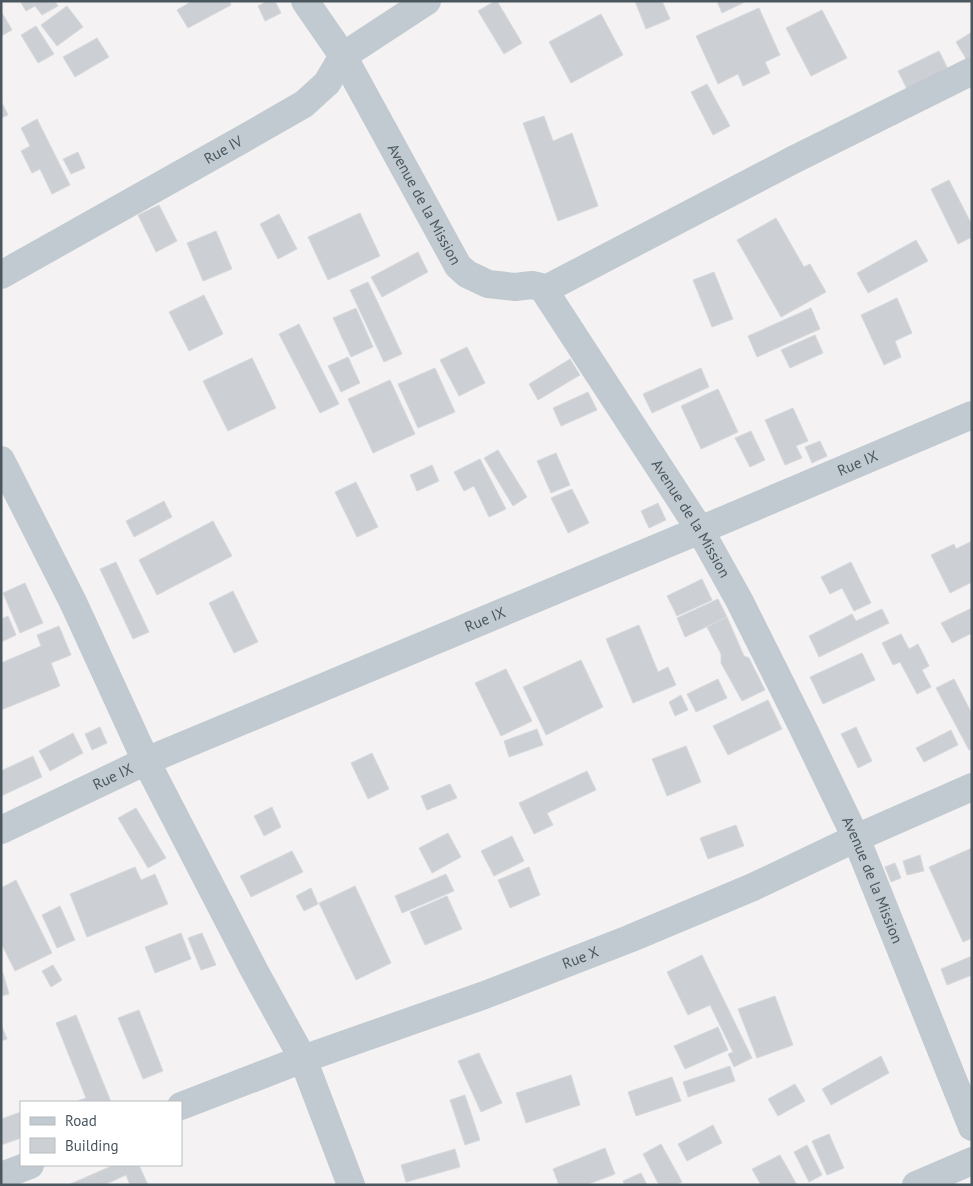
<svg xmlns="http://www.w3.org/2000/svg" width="973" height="1186" font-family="'PT Sans',sans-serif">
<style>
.building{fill:#ccd0d4;stroke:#d6d9dd}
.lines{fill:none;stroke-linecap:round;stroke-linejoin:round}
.street{stroke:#c0cad0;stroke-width:28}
.labels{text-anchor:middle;stroke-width:4.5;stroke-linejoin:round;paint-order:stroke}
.street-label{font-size:15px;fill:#4a575f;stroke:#fff}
</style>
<rect width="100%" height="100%" fill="#f4f2f2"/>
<g class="building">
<path d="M20,1H55L58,6L42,15L35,6L26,11Z"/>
<path d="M192,1H230L231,5L188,28L177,10Z"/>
<path d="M267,1H275L281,13L265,21L258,6Z"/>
<path d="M495,1H497L522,43L504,54L478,11Z"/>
<path d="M635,1H662L670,19L646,29Z"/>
<path d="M717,1H747L722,13Z"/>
<path d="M67,6L83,27L57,46L41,25Z"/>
<path d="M759,8L780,55L765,62L770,73L743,86L738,74L718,84L696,36Z"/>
<path d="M822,10L847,58L811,76L786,28Z"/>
<path d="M1,11L12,30L1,36Z"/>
<path d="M601,14L623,55L571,83L549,42Z"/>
<path d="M36,26L54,54L38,63L21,35Z"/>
<path d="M972,32V60L968,62L956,42Z"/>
<path d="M97,38L109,57L75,77L63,57Z"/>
<path d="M939,51L948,69L907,89L898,71Z"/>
<path d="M707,84L730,126L713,135L691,92Z"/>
<path d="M1,101L8,115L1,118Z"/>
<path d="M544,116L553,141L572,133L598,206L558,221L523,123Z"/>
<path d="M37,119L70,185L52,194L40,169L32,173L21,151L30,146L21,128Z"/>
<path d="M78,152L85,168L71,174L63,159Z"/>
<path d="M949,180L972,225V237L958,244L931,189Z"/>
<path d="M159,205L177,241L156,252L138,215Z"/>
<path d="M360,213L380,256L328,280L308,237Z"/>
<path d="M279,214L297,249L278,259L260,224Z"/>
<path d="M776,218L804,267L810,264L826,292L781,317L737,240Z"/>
<path d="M216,231L232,269L203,281L187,243Z"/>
<path d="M916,240L928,261L868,293L857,273Z"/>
<path d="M418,252L428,272L382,297L371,277Z"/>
<path d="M714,272L733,319L712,327L693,280Z"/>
<path d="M368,282L402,354L384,362L350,290Z"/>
<path d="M204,295L223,334L189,351L169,312Z"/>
<path d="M897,298L912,333L895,341L901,357L884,365L861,315Z"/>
<path d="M356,308L373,347L351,357L333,318Z"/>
<path d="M811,308L820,329L757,357L748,336Z"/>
<path d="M299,324L339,404L320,413L279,334Z"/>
<path d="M815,335L823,353L790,368L781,350Z"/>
<path d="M467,347L485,383L459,396L440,360Z"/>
<path d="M348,357L360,383L341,392L328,366Z"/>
<path d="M252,358L276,408L228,431L203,381Z"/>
<path d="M570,359L580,375L538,400L529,384Z"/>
<path d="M435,368L455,412L418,428L398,384Z"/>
<path d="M701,368L709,387L652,413L643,394Z"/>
<path d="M390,380L415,434L373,453L348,399Z"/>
<path d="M718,389L738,432L701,449L681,406Z"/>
<path d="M588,392L597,410L561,426L553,408Z"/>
<path d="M793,408L808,441L796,446L802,458L785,465L765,420Z"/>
<path d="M751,431L765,460L750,467L735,438Z"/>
<path d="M820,441L827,456L812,463L805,447Z"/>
<path d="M498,450L527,497L513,506L484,458Z"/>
<path d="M556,453L570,485L551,493L537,461Z"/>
<path d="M480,459L506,509L489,517L474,486L464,491L454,472Z"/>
<path d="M432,465L439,481L417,491L410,475Z"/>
<path d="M356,482L378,527L357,537L335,492Z"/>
<path d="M572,489L589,523L568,533L551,498Z"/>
<path d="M164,501L172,517L134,537L126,521Z"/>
<path d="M658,503L666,520L649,528L641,511Z"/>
<path d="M213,521L232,556L157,595L139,560Z"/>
<path d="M972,541V582L950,593L931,555L954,544L956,549Z"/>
<path d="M116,562L149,632L133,639L100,569Z"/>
<path d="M851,562L871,603L854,611L842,588L830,594L821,577Z"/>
<path d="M702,579L712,600L677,616L667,596Z"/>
<path d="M25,583L43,623L20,633L3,593Z"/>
<path d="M233,591L258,642L234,653L209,603Z"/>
<path d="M718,599L727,617L685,637L677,618Z"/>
<path d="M972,608V633L952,643L941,623Z"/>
<path d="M882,609L889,623L819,657L809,636L852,614L856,621Z"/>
<path d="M8,616L16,635L1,642V619Z"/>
<path d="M727,617L744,656L749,658L765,690L742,701L721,663V654L707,627Z"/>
<path d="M639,625L658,672L668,667L676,685L633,703L606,639Z"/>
<path d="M59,626L71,655L51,663L60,686L1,710V663L41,646L37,635Z"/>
<path d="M901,634L909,649L918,644L929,666L922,670L931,687L917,694L900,662L893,665L882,643Z"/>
<path d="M862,653L875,680L823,704L810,677Z"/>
<path d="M581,660L603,707L546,735L523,687Z"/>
<path d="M506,669L532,721L501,736L475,683Z"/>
<path d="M718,679L727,698L696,712L687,694Z"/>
<path d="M954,679L972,714V748L969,750L936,688Z"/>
<path d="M681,695L688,710L675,716L669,702Z"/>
<path d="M768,700L782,729L728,755L713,726Z"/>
<path d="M100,727L107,743L92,750L85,734Z"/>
<path d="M856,727L872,761L858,768L841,734Z"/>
<path d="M537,729L543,745L509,757L504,741Z"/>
<path d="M951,730L958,745L924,762L916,748Z"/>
<path d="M73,733L83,753L50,771L39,751Z"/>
<path d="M686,746L701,782L667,796L652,759Z"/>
<path d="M372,753L389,789L368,799L351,763Z"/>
<path d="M33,756L42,777L1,796V771Z"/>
<path d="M587,771L596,790L547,813L553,825L534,834L519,803Z"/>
<path d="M450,784L457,798L427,810L421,796Z"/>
<path d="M272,807L281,827L264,836L254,816Z"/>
<path d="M136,808L166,858L148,868L118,818Z"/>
<path d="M736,825L744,846L708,859L700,838Z"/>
<path d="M448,833L461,857L432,873L419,848Z"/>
<path d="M512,836L524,861L494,876L481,851Z"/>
<path d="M972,848V938L963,942L929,867Z"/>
<path d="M292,851L303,872L251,897L240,876Z"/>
<path d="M920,855L924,871L907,875L903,861Z"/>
<path d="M895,863L901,878L891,882L885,867Z"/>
<path d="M135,867L141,880L155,874L168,904L87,937L70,894Z"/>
<path d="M529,867L540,895L510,908L498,880Z"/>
<path d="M446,874L454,891L402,913L395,896Z"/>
<path d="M16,880L52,953L15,971L1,943V888Z"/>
<path d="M355,886L391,963L356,980L319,903Z"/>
<path d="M311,888L318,904L304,911L296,896Z"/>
<path d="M447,896L462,929L425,945L410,912Z"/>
<path d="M60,906L75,940L57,948L42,915Z"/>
<path d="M181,933L191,959L155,973L145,947Z"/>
<path d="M202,933L216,965L201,970L188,938Z"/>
<path d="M702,955L752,1058L734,1067L728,1054L733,1052L710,1005L688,1015L667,972Z"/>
<path d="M972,956V975L947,985L941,969Z"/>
<path d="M53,965L62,980L51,987L42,971Z"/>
<path d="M1,973H3L9,994L1,996Z"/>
<path d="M775,996L793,1045L757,1058L738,1009Z"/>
<path d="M139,1010L163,1071L143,1079L118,1018Z"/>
<path d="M76,1015L111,1102H75L86,1098L56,1023Z"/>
<path d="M1,1024L7,1039L1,1041Z"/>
<path d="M718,1027L728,1050L685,1069L674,1046Z"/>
<path d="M479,1053L502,1103L481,1112L458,1061Z"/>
<path d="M881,1056L889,1073L831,1105L822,1089Z"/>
<path d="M730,1066L735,1081L688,1097L683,1082Z"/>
<path d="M571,1075L580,1105L526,1123L516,1093Z"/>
<path d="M672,1077L681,1101L636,1116L628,1092Z"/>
<path d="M795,1084L805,1101L778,1116L768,1099Z"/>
<path d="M465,1095L480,1140L465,1145L450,1100Z"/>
<path d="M21,1112V1138L1,1145V1119Z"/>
<path d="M713,1125L722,1143L687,1161L678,1144Z"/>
<path d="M829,1134L844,1168L827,1175L812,1141Z"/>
<path d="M661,1144L682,1182L676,1185H659L643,1154Z"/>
<path d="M807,1145L822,1175L809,1182L794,1152Z"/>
<path d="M605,1148L615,1174L586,1185H559L553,1169Z"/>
<path d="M455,1149L460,1167L406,1182L401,1165Z"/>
<path d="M780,1155L797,1185H761L752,1169Z"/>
<path d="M114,1165H139L148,1185H130L126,1175L104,1185H68Z"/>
<path d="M641,1173L647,1185H625L623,1181Z"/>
</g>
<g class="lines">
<g class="street">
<path id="s1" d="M305,1L343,56L458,266L467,274L488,284L515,287L532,285L541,287L544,290L700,530L739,600L802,726L856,838L972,1127"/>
<path id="s2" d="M1,275L243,139L304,104L327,83L343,56L427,1"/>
<path d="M544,290L793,160L972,71"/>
<path d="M1,460L73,602L146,761L254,970L303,1059L351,1185"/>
<path id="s3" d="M1,830L146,761L700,530L972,415"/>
<path id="s4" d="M181,1106L303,1059L482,996L629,939L753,887L856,838L972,787"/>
<path d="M1,1176L30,1165"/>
<path d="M916,1185L972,1161"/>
</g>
</g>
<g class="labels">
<g class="street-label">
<text dy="5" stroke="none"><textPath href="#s2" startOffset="255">Rue IV</textPath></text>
<text dy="5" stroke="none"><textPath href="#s1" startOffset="236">Avenue de la Mission</textPath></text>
<text dy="5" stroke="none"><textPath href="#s3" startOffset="932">Rue IX</textPath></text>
<text dy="5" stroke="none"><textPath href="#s1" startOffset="671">Avenue de la Mission</textPath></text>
<text dy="5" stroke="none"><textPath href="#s3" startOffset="528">Rue IX</textPath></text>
<text dy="5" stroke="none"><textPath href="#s3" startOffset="124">Rue IX</textPath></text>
<text dy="5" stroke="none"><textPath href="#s1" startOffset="1076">Avenue de la Mission</textPath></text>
<text dy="5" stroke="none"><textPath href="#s4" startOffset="426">Rue X</textPath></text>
</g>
</g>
<rect width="973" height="1186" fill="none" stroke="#4a575f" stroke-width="5"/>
<rect x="20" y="1101" width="162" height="65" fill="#ffffff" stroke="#b7bcbf"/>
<rect x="30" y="1117" width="25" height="8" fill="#c0cad0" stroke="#b7bcbf"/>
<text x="65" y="1126" font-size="15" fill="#4a575f">Road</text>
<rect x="30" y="1138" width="25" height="15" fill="#ccd0d4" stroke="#b7bcbf"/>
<text x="65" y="1151" font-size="15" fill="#4a575f">Building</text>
</svg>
